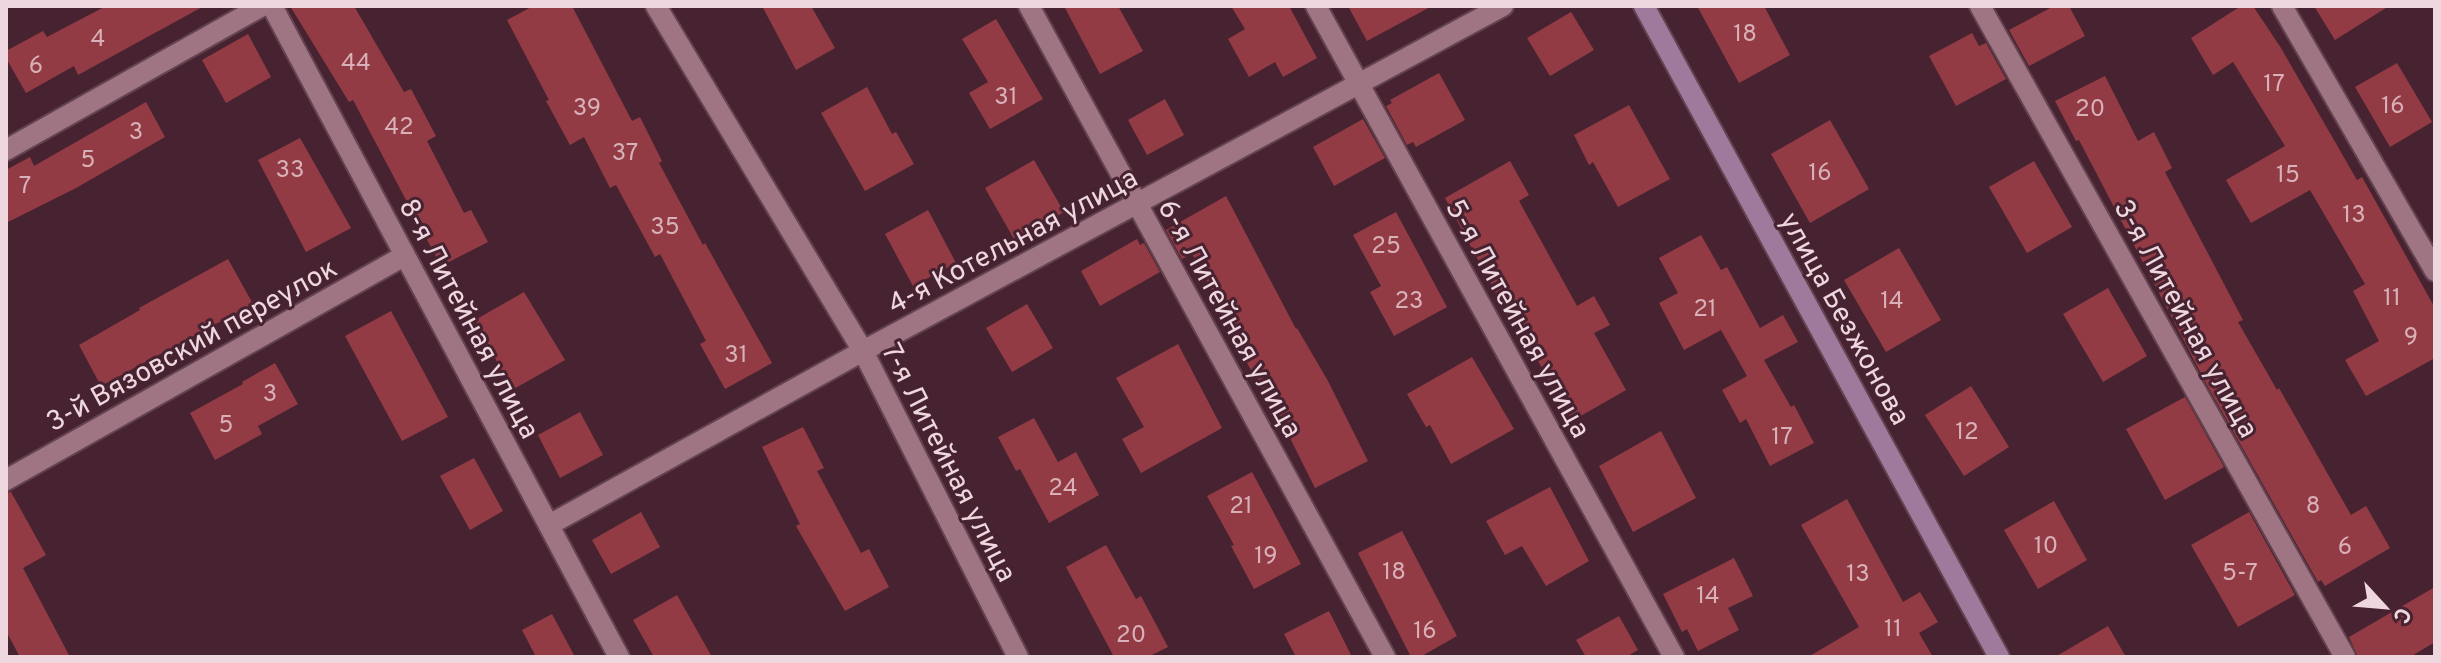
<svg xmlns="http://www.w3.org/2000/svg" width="2441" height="663" font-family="Overpass,sans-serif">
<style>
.building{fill:#933b44}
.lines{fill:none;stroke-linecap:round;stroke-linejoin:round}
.street-casing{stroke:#634350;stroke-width:24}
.secondary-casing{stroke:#634350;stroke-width:24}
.street{stroke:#9f7483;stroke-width:20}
.secondary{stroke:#9f7a9d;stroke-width:20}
.labels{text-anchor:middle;stroke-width:6;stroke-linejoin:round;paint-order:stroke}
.number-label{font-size:24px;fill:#d8b0b8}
.street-label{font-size:28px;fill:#efd7df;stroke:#472331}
</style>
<rect width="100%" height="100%" fill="#472331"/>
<g class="building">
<path d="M106,6H204L78,75L74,66L26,93L6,58V51L43,31L47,37Z"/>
<path d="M290,6H354L404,92L411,89L436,136L427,141L464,213L471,210L488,242L441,266L353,100L349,102Z"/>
<path d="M533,6H572L632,121L640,117L662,161L659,163L703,245L705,243L772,363L725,389L700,344L706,341L660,254L655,257L616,185L610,188L584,137L570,145L546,101L549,100L507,20Z"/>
<path d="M762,6H811L835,48L796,70Z"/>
<path d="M1064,6H1118L1143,51L1100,74Z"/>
<path d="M1231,6H1289L1317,58L1283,77L1275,62L1249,77L1228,39L1245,29Z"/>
<path d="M1348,6H1432L1367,41Z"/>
<path d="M1697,6H1764L1790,55L1739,83Z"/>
<path d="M2054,6H2069L2085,36L2029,66L2009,30Z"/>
<path d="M2241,6H2253L2281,48L2357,180L2362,177L2435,308V358L2366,396L2345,360L2379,341L2353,291L2365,284L2310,190L2251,223L2226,180L2285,146L2233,62L2213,75L2191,38Z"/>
<path d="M2314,6H2389L2335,40Z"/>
<path d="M1571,12L1594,50L1550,76L1527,38Z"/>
<path d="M996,19L1043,99L990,129L969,93L988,82L962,39Z"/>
<path d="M1972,33L1979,46L1986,43L2006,79L1956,106L1929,56Z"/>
<path d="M248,34L271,77L226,103L202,60Z"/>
<path d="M2397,63L2432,122L2390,147L2355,87Z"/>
<path d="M1439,73L1465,120L1416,147L1413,142L1407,145L1386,106L1392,103L1390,100Z"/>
<path d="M2105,76L2138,141L2154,132L2172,168L2165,172L2243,320L2238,322L2277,390L2279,388L2351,515L2366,506L2390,548L2325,586L2321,580L2318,582L2207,385L2079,140L2076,141L2055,101Z"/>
<path d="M867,87L892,134L896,132L914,164L865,191L821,113Z"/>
<path d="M1165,99L1184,135L1147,155L1128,120Z"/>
<path d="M146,102L165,137L76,188L6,223V170L30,157L34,166Z"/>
<path d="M1629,105L1670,179L1618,207L1593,162L1589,165L1574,135Z"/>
<path d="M1363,119L1385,158L1334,186L1313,147Z"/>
<path d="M1830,120L1869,189L1810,223L1771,154Z"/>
<path d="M300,138L351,228L306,252L258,160Z"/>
<path d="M1034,160L1064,212L1015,241L985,188Z"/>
<path d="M1510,161L1529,195L1519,201L1577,306L1594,296L1610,325L1594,333L1626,390L1572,421L1503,299L1500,301L1445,198Z"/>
<path d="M2034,161L2072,227L2027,253L1989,187Z"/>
<path d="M1226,196L1296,329L1297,328L1328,381L1368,461L1315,488L1273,404L1271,405L1243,356L1214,300L1217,299L1192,254L1182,259L1166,230Z"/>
<path d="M928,210L956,263L913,286L885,234Z"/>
<path d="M1396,212L1447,307L1394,336L1370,292L1381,286L1353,235Z"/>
<path d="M1701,235L1721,270L1727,267L1760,328L1783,315L1798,342L1764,360L1791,407L1794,405L1814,443L1770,466L1746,419L1740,423L1722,390L1747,376L1721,330L1684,350L1659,303L1678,293L1659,258Z"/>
<path d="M1137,239L1140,245L1144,243L1160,272L1100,306L1081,271Z"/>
<path d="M1899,248L1941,320L1886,352L1844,280Z"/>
<path d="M228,259L253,304L101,386L79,345L140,310L139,308Z"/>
<path d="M2108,288L2147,356L2103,382L2063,314Z"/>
<path d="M524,292L565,360L512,390L475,320Z"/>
<path d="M1027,304L1053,348L1012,372L986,328Z"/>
<path d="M391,311L448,417L402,441L345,336Z"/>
<path d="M1178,344L1222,428L1141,473L1122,439L1144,427L1116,378Z"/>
<path d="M1472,357L1514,429L1451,464L1430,425L1426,427L1407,394Z"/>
<path d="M275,363L298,404L258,426L262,434L215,460L190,413L243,384L242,382Z"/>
<path d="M1971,386L2009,447L1964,476L1925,415Z"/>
<path d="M2185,397L2224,467L2165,500L2126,429Z"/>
<path d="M580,412L603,455L560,478L538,435Z"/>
<path d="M1034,418L1058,462L1076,452L1099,495L1049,523L1020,469L1016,471L998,437Z"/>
<path d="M803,427L824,468L817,471L861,553L869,549L889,587L845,611L796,526L800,524L762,447Z"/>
<path d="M1661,431L1696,498L1633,532L1599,466Z"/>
<path d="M474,458L503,511L470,530L440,476Z"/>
<path d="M1252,472L1301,564L1254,589L1231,546L1234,545L1207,496Z"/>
<path d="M1550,487L1589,561L1546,586L1522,546L1505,555L1486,521Z"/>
<path d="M11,492L46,555L23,568L70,657H20L6,631V493Z"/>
<path d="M1847,499L1903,602L1920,592L1938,622L1919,633L1933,657H1808L1859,627L1801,525Z"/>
<path d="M2054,501L2087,560L2038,589L2004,530Z"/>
<path d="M641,512L660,547L611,574L592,540Z"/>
<path d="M2249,512L2295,595L2238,627L2191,545Z"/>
<path d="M1402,531L1457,636L1420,657H1411L1358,553Z"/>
<path d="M1106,545L1136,599L1141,596L1168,647L1148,657H1114L1066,567Z"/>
<path d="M1734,558L1753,596L1728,608L1739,630L1698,651L1687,629L1682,632L1663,594Z"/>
<path d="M2435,587V642L2410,657H2358L2349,637Z"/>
<path d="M677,595L712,657H654L633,620Z"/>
<path d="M1329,611L1352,657H1296L1284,634Z"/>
<path d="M552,614L575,657H536L522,630Z"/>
<path d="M1619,616L1638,650L1626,657H1586L1576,640Z"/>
<path d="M2108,626L2126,657H2055Z"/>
</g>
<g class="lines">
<g class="street-casing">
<g id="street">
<path d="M272,6L619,657"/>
<path d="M656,6L863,351L1018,657"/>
<path d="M1029,6L1385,657"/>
<path d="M1316,6L1674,657"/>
<path d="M1980,6L2345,657"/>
<path d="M2282,6L2435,271"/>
<path d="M6,150L262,6"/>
<path d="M6,480L404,256"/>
<path d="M549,525L863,351L1503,6"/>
</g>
</g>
<g class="secondary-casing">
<path id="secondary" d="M1644,6L1999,657"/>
</g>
<use href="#street" class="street"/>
<use href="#secondary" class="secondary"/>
</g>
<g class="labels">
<g class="number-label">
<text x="1745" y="41">18</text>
<text x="98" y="46">4</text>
<text x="356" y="70">44</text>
<text x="36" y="73">6</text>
<text x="2274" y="91">17</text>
<text x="1006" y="104">31</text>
<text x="2393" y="113">16</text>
<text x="587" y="115">39</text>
<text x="2090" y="116">20</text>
<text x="399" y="134">42</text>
<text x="136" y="139">3</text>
<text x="625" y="160">37</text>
<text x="88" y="167">5</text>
<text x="290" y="177">33</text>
<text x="1820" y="180">16</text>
<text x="2288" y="182">15</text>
<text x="25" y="193">7</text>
<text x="2354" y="222">13</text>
<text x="665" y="234">35</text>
<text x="1386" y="253">25</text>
<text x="2392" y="305">11</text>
<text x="1409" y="308">23</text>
<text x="1892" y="308">14</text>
<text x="1705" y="316">21</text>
<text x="2411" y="344">9</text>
<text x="736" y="362">31</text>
<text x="270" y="401">3</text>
<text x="226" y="432">5</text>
<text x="1967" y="439">12</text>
<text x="1782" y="444">17</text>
<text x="1063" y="495">24</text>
<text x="1241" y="513">21</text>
<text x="2313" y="513">8</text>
<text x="2046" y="553">10</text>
<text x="2345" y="554">6</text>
<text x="1266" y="563">19</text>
<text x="1394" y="579">18</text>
<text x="2240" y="580">5-7</text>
<text x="1858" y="581">13</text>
<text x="1708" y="603">14</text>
<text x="1893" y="636">11</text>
<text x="1425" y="638">16</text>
<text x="1131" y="642">20</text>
</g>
<g class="street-label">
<text transform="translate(1012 240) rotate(-28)" y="10">4-я Котельная улица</text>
<text transform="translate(470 318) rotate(62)" y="10">8-я Литейная улица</text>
<text transform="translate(1231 318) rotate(61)" y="10">6-я Литейная улица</text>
<text transform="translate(1519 318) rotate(61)" y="10">5-я Литейная улица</text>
<text transform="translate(1846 318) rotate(61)" y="10">улица Безжонова</text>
<text transform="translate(2187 318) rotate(61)" y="10">3-я Литейная улица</text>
<text transform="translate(191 344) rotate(-29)" y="10">3-й Вязовский переулок</text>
<text transform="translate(950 462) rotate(63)" y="10">7-я Литейная улица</text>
</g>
</g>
<rect width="2441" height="663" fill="none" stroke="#efd7df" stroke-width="16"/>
<g transform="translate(2385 607) rotate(116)" stroke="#472331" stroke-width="6" paint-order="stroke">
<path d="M0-6L14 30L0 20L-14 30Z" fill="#efd7df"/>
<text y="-12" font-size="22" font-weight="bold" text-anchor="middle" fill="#efd7df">С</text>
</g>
</svg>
